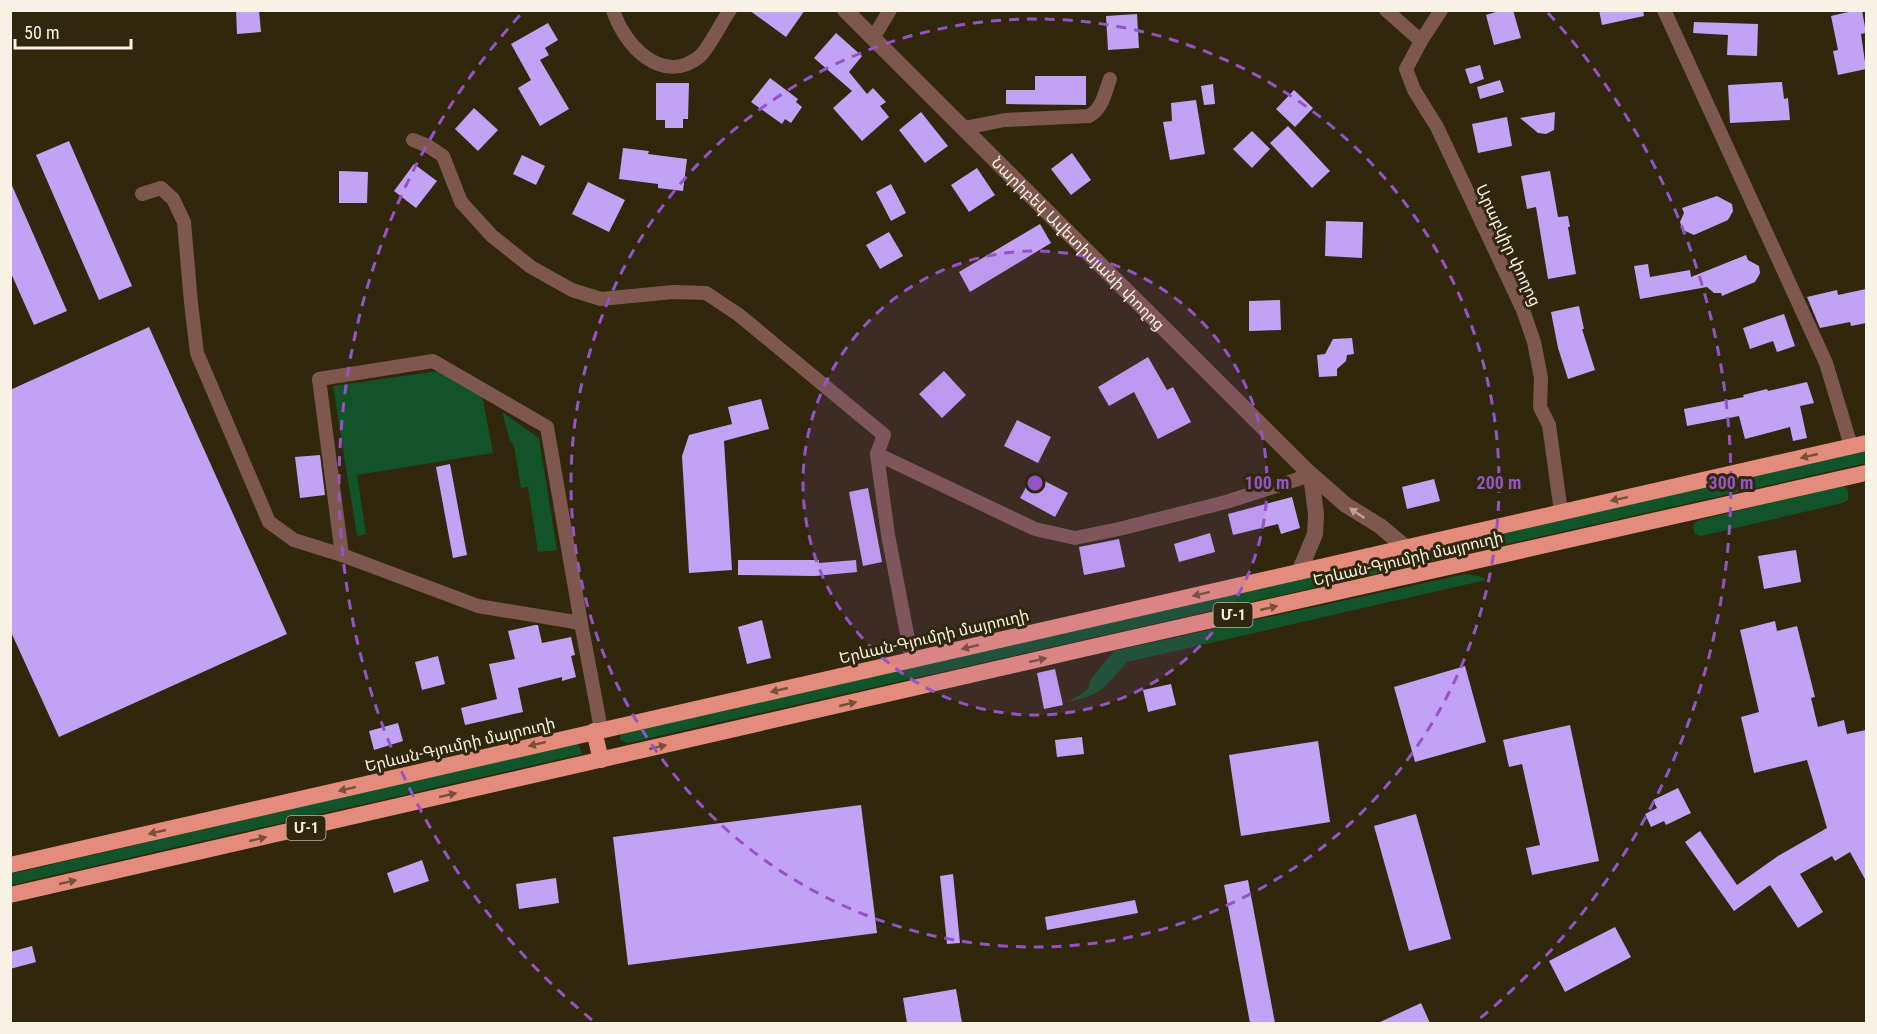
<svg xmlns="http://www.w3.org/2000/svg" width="1877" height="1034" font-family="'Roboto Condensed','Noto Sans Armenian',sans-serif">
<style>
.green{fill:#135329}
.building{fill:#c2a2f5}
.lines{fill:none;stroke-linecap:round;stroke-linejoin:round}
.minor{stroke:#7e574f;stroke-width:14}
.tertiary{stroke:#7e574f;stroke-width:16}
.trunk{stroke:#e48c7b;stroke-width:16}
.oneway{fill:#784f39}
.oneway2{fill:#baa499}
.ring{fill:none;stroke:#9454c6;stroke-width:3;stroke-dasharray:10 8}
.labels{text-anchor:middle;stroke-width:6;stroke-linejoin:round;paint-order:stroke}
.shield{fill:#30270d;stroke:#bbb5a3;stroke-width:1.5}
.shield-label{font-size:15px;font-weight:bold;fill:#f7f2e3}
.street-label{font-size:16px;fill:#f7f2e3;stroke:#30270d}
.centre{fill:#9454c6;stroke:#30270d;stroke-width:3}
.ring-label{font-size:18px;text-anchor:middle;font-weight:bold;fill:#9454c6;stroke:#30270d;stroke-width:6;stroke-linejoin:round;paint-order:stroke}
</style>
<rect width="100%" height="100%" fill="#30270d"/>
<g class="green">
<path d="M439,371L482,395L493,453L357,475L366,534L357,536L333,386Z"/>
<path d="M502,412L539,438L557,550L538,552L528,487L521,488L514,446L510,441Z"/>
<path d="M1866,451V463L627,743L620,740L621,733L624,732Z"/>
<path d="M1841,486L1845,487L1848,490V500L1843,503L1701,536L1695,534L1693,528L1694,523L1699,520Z"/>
<path d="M1465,574L1479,576L1486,580L1127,662C1104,688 1101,696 1066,702L1078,696L1088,689L1091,679L1114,651Z"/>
<path d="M578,743L582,754L11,885L10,874Z"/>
</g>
<g class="building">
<path d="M236,10H259L261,32L237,34Z"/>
<path d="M749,10H805L786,37Z"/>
<path d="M1502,10H1513L1521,38L1494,45L1486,15Z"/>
<path d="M1599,10H1643L1644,16L1602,25Z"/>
<path d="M1857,10H1862L1866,33L1861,34L1866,69L1838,75L1833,51L1838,50L1831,16Z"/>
<path d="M1137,14L1139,48L1108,50L1106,16Z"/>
<path d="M1694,22L1758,24L1757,56L1727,55L1728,35L1693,33Z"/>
<path d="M548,23L558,40L545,48L549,55L540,60L569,109L540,126L518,88L531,80L511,44Z"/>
<path d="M836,33L862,56L849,72L867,94L873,88L886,102L880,106L889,117L862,141L833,108L852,91L814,58Z"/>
<path d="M1480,65L1484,79L1470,84L1465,69Z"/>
<path d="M1035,76H1086V105L1006,104V90H1035Z"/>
<path d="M770,78L798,99L796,102L802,107L791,123L785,119L782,124L751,102Z"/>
<path d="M1500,80L1504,92L1480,99L1477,87Z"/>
<path d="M1782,82L1784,99L1788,98L1790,120L1730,123L1728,85Z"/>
<path d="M656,83H689L688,119H683V128H665V120H656Z"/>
<path d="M1213,84L1215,104L1204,105L1201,86Z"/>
<path d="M1294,90L1313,108L1295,127L1276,109Z"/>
<path d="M1196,100L1205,154L1170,160L1163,122L1172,121L1171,103Z"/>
<path d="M474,108L498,130L478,151L455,129Z"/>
<path d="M921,112L948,146L925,163L899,130Z"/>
<path d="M1555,112L1554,130L1546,134L1538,133L1520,118Z"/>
<path d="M1507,117L1512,146L1478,153L1472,124Z"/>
<path d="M1288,126L1330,171L1312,188L1270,143Z"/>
<path d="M1252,131L1270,149L1252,168L1233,149Z"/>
<path d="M69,141L132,286L99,300L36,155Z"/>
<path d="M623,148L649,151L648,154L687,159L683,191L658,188V184L619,179Z"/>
<path d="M1072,153L1091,180L1071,195L1051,169Z"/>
<path d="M522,155L545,166L536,185L513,174Z"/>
<path d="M414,164L437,181L416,208L394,191Z"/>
<path d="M977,168L995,195L969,212L951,185Z"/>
<path d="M339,171L368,172L367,203H339Z"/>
<path d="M1550,171L1558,217L1568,216L1570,227H1568L1576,274L1548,279L1536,207L1527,209L1521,176Z"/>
<path d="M10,181L67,311L34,325L10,271Z"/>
<path d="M588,182L625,200L609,232L572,214Z"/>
<path d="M891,184L906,213L891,221L876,192Z"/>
<path d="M1717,196L1732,204L1733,211L1728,220L1694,235L1683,230L1680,222L1684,213L1682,208Z"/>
<path d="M1326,221L1363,222L1362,258L1325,256Z"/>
<path d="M1040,224L1051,243L970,292L959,272Z"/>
<path d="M889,232L903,256L880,269L866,245Z"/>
<path d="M1746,255L1748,260L1759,266L1760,273L1758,277L1755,282L1722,296L1721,293H1714L1707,287L1640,299L1634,266L1648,264L1650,277L1690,270L1691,277Z"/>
<path d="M1866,289V323L1851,326L1850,322L1820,328L1807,297L1837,290L1838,295Z"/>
<path d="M1280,300L1281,330L1249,331V301Z"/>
<path d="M1579,306L1584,329H1582L1595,370L1568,379L1558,348L1551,312Z"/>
<path d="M1784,314L1795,346L1777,352L1773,341L1750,349L1743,328Z"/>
<path d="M149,327L287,634L59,737L10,630V390Z"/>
<path d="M1352,338L1354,354L1347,355L1346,361L1337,369V376L1319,377L1317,355L1325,354L1333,339Z"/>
<path d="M1148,357L1167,390L1173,387L1191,422L1158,439L1134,392L1109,406L1098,387Z"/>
<path d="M944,371L966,395L942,418L919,394Z"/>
<path d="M1807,382L1814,403L1800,406L1807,438L1793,441L1790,427L1745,439L1739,416L1687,426L1684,409L1744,397L1743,395L1767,389L1768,391Z"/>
<path d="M761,399L769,429L724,441L732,570L689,573L682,456L689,435L732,424L728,407Z"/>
<path d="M1017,420L1051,437L1038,463L1004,446Z"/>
<path d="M320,455L325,495L300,498L295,457Z"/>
<path d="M450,464L467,555L453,558L436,467Z"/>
<path d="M1033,475L1068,493L1055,517L1020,498Z"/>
<path d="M1434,479L1440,501L1407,509L1402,487Z"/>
<path d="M868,488L882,562L863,566L849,492Z"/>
<path d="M1292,497L1300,528L1281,534L1278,524L1233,535L1228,514Z"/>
<path d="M1210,533L1215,552L1179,562L1174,544Z"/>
<path d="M1119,539L1125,567L1084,575L1079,547Z"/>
<path d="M1796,550L1801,582L1764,589L1758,556Z"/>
<path d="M738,560H819V563L856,560L857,572L815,576L738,575Z"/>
<path d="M762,620L771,658L747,664L738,627Z"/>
<path d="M1775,621L1777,631L1797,626L1815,697L1811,698L1818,727L1844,720L1847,734L1866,730V881L1850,852L1835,861L1832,856L1800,874L1823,912L1798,928L1770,885L1734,911L1685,842L1700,831L1737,885L1778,856L1827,828L1807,760L1754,773L1741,717L1759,712L1740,630Z"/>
<path d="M535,625H538L542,643L571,637L575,655L571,656L576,677L562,681V677L518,688L523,712L465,725L461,708L497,699L489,664L515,659L508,631Z"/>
<path d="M438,656L445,684L422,690L415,662Z"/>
<path d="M1465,666L1486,742L1415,762L1394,687Z"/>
<path d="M1055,669L1063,705L1044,709L1037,673Z"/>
<path d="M1171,684L1176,705L1148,712L1143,690Z"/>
<path d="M398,723L403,741L374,750L369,731Z"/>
<path d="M1570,725L1599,861L1532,875L1526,848L1540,845L1522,764L1509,767L1503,740Z"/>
<path d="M1082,737L1084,754L1057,757L1055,740Z"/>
<path d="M1318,741L1330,822L1241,836L1229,755Z"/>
<path d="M1678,788L1691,813L1666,825L1664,821L1651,827L1645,814L1657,808L1653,800Z"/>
<path d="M861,805L877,933L628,965L613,837Z"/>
<path d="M1416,814L1451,939L1409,951L1374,826Z"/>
<path d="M422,860L429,881L394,893L387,873Z"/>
<path d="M953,874L960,943L947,944L940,876Z"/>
<path d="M556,878L559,903L519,909L516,884Z"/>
<path d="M1248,880L1275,1023H1250L1224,885Z"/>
<path d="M1135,900L1138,913L1047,930L1045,917Z"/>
<path d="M1615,927L1631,957L1565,992L1549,961Z"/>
<path d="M32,946L36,962L10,969V952Z"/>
<path d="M956,989L962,1023H907L903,998Z"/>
<path d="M1421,1003L1430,1023H1378Z"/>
</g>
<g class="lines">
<g class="minor">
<path d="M613,10C624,45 662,86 699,57C708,50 722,21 730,10"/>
<path d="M1386,10L1421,41"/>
<path d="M1441,10L1421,41L1406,69L1414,90L1437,127L1523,310L1534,342L1541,378L1540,407L1549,425L1561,512"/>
<path d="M1664,10L1826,363L1851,446"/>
<path d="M873,38L890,10"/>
<path d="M964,128L1005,120L1089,116C1103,108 1105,92 1110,79"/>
<path d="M413,140L428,146L443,156L461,202L492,236L531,267L572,290L601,299L673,292L706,293L739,315L884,435L877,454L888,535L912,660"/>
<path d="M142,194L161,188L173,199L184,222L191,303L197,353L269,522L294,540L342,555L478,606L581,623L601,729"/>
<path d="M877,454L1035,529L1075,538L1119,529L1226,502L1311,475"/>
<path d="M342,555L319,379L433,361L547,427L581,623"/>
</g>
<g class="tertiary">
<path id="s1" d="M845,10L1306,470L1346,505L1380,526L1405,547"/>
<path d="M1299,572L1315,534L1316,514L1311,475"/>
</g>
<g class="trunk">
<path d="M594,731L601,760"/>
<path d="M10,865L1866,443"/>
<path d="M10,895L1092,647L1866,473"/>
</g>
</g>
<defs><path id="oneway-solid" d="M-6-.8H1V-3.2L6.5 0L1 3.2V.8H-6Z" transform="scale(1.5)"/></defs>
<g class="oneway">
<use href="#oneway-solid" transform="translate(1809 456) rotate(167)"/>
<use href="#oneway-solid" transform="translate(1619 499) rotate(168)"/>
<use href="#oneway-solid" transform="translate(1201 594) rotate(167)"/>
<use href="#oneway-solid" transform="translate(1269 608) rotate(-13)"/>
<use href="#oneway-solid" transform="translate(970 647) rotate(167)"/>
<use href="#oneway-solid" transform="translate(1038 660) rotate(-13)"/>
<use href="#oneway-solid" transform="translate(779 690) rotate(167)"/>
<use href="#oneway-solid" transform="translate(848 704) rotate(-13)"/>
<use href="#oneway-solid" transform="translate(537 744) rotate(167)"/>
<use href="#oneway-solid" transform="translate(658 747) rotate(-13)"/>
<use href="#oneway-solid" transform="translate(347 789) rotate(167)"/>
<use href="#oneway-solid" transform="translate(448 795) rotate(-13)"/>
<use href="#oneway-solid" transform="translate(157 832) rotate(167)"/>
<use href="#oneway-solid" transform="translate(258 839) rotate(-13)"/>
<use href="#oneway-solid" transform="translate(68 882) rotate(-13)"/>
</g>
<use class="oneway2" href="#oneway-solid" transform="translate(1357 513) rotate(-146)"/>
<circle cx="1035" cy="483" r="232" fill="#9454c6" fill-opacity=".12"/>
<g class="ring">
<circle cx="1035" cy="483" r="232"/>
<circle cx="1035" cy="483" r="464"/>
<path d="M592 1020A696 696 0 0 1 522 13M1548 13A696 696 0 0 1 1478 1020"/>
</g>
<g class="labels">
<g class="shield">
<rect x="1213.5" y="603" width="39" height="24" rx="4.5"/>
<rect x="286.5" y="816" width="39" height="24" rx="4.5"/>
</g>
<g class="shield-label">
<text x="1233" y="620">Մ-1</text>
<text x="306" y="833">Մ-1</text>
</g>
<g class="street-label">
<text dy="6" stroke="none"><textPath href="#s1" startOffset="330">Նարիբեկ Ավետիսյանի փողոց</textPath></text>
<text transform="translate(1509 245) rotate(65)" y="6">Արաբկիր փողոց</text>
<text transform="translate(1408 558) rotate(-13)" y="6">Երևան-Գյումրի մայրուղի</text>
<text transform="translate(934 636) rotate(-13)" y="6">Երևան-Գյումրի մայրուղի</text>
<text transform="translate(460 744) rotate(-13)" y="6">Երևան-Գյումրի մայրուղի</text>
</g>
</g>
<circle cx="1035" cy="483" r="9" class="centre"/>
<g class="ring-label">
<text x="1267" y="489">100 m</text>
<text x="1499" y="489">200 m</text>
<text x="1731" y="489">300 m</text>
</g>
<rect width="1877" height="1034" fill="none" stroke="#f7f2e3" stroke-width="24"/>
<path d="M15 39v9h116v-9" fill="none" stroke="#f7f2e3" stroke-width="3"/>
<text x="24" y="39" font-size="18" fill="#f7f2e3" stroke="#30270d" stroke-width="4.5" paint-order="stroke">50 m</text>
</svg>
